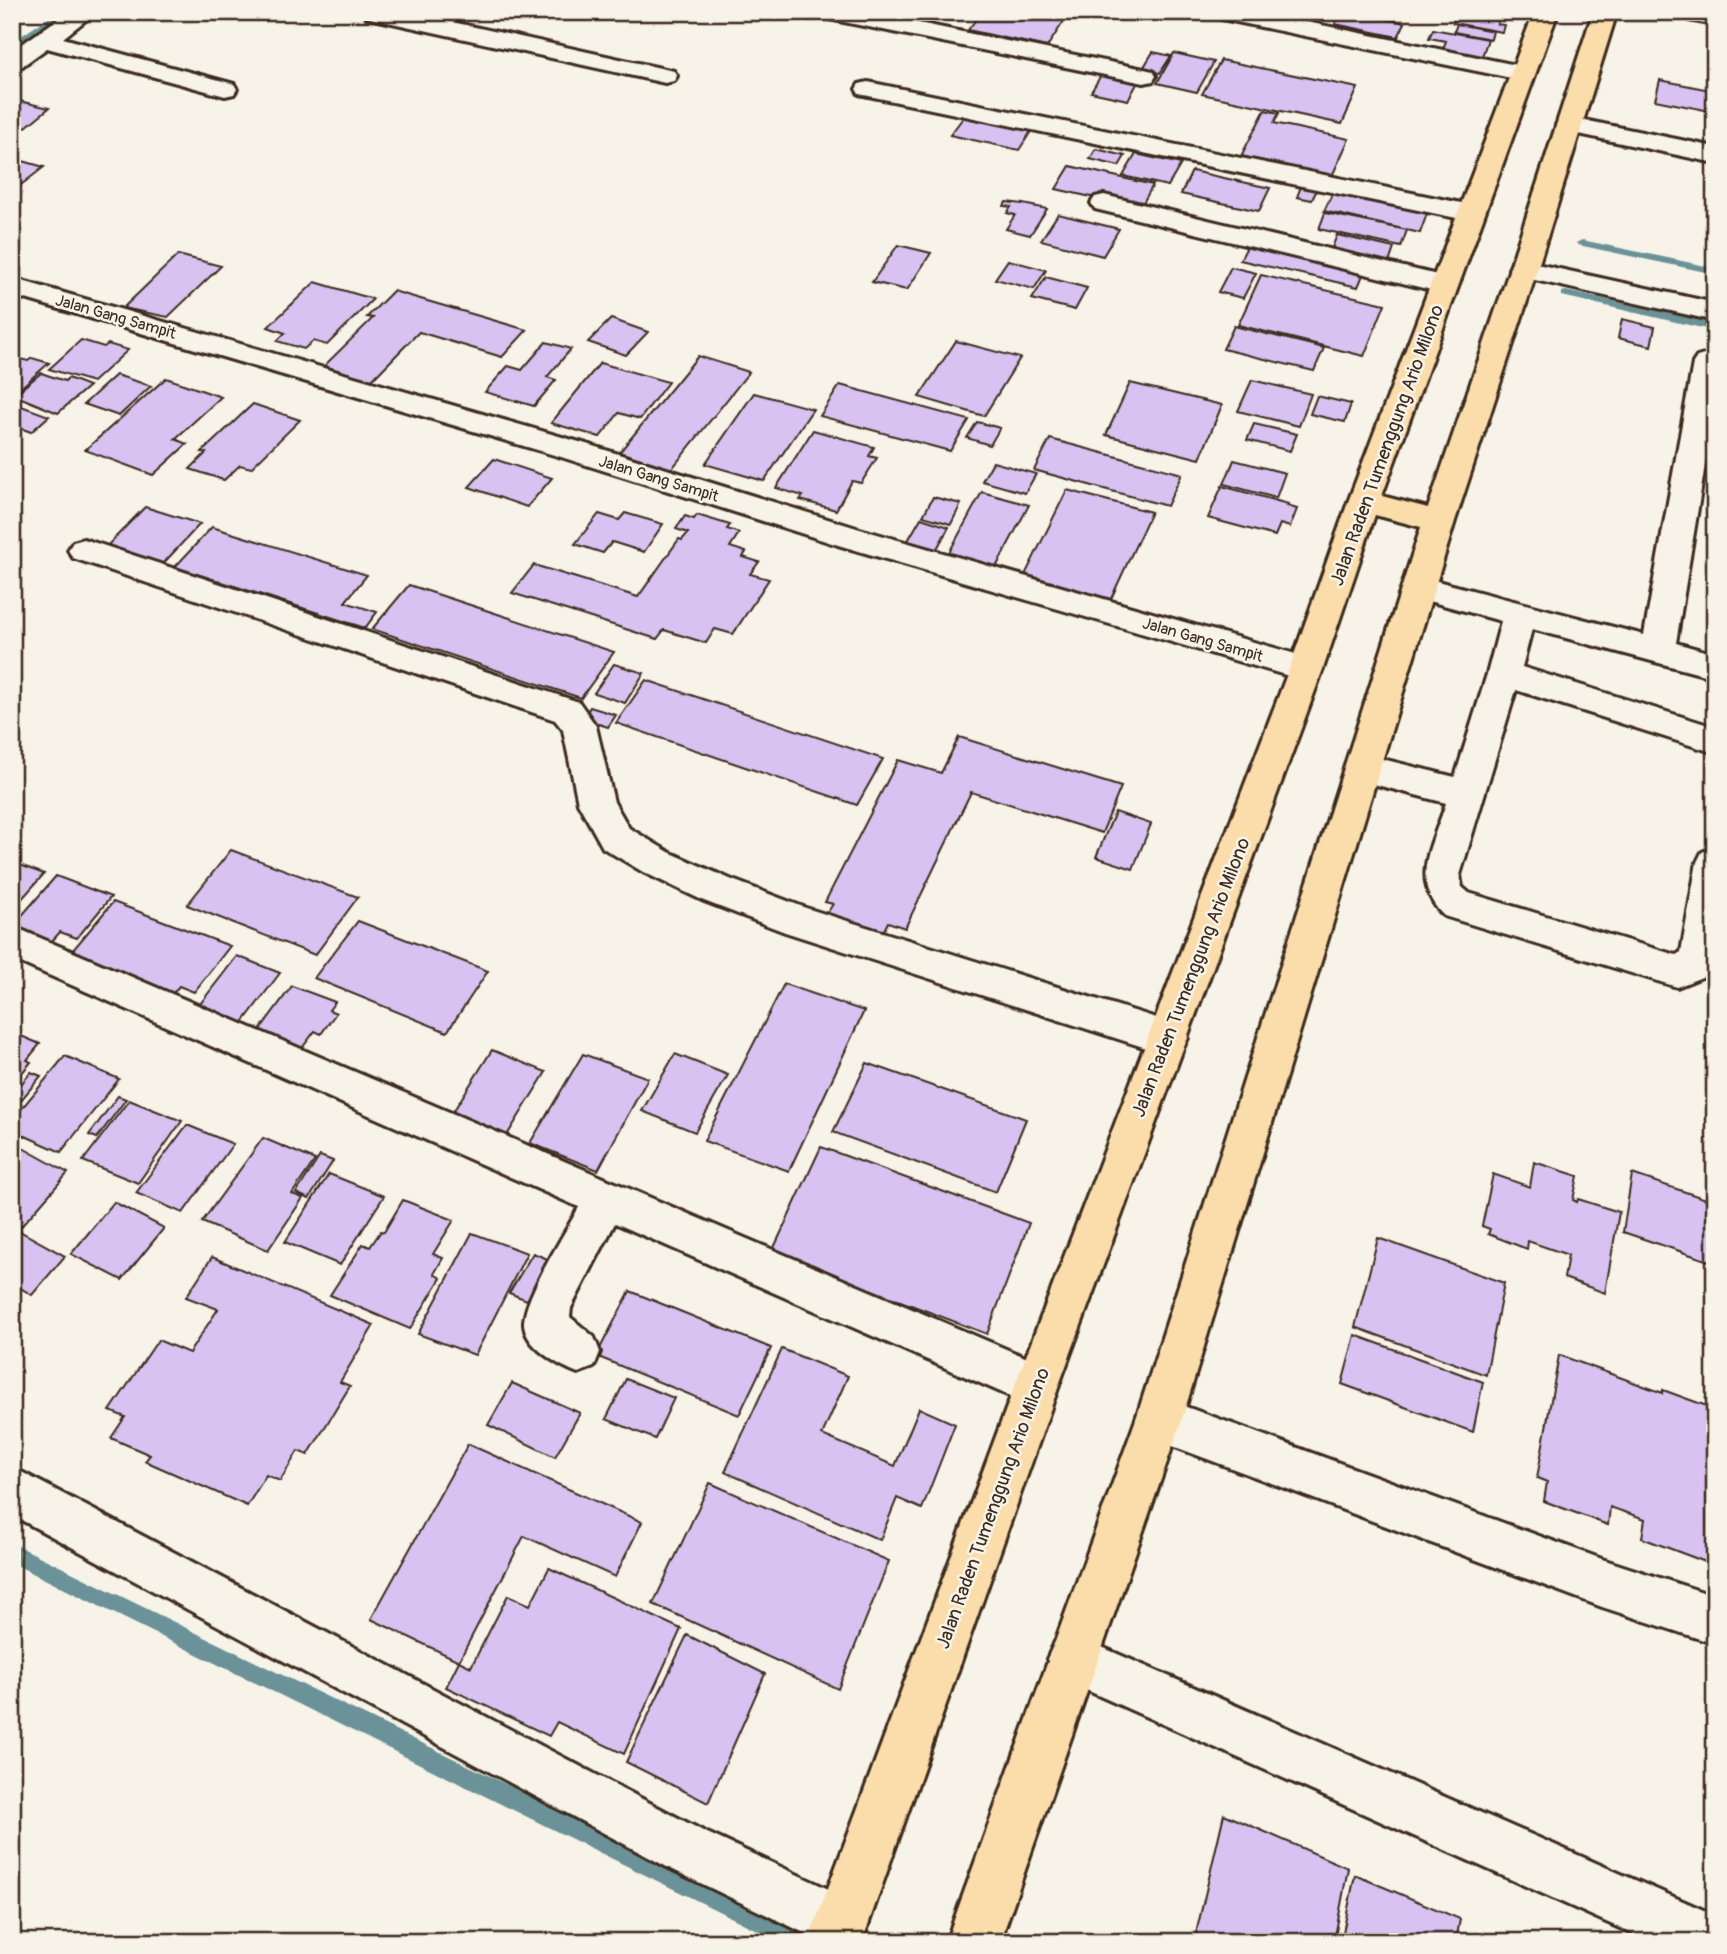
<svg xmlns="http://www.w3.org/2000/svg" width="1727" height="1954" font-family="Pangolin,sans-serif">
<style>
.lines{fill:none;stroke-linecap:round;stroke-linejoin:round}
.stream{fill:#6a9298;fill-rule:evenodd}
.building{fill:#d8c2f2;stroke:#3b2a1e;stroke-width:2}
.minor-casing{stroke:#3b2a1e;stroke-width:6}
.highway-casing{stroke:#3b2a1e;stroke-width:6}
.minor{fill:#f7f3e8;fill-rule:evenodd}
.highway{fill:#fbddab;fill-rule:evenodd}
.labels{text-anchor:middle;stroke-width:5;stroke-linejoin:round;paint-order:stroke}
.far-street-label{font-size:16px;fill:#3b2a1e;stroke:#f7f3e8}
.street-label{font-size:19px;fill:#3b2a1e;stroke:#f7f3e8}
</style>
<rect width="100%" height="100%" fill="#f7f3e8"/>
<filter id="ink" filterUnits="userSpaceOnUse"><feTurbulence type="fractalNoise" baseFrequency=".0143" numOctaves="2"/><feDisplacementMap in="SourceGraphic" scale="14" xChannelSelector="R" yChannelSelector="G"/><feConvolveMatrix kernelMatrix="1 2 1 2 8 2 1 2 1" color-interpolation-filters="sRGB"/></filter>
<g filter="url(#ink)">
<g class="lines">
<g class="stream">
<path d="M57,12H69L12,49V42Z"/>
<path d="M1582,240L1715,268V274L1578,245L1576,243Z"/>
<path d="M1566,291L1715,323V331L1562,296V292Z"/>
<path d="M12,1543L797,1926L800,1934L797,1942H781L12,1563Z"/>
</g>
</g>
<g class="building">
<path d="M897,12H942L927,30L888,22Z"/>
<path d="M1006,12H1070L1047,47L968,30L980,14L1002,18Z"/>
<path d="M1341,12H1350L1405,23L1398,37L1335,24Z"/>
<path d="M1444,12H1499L1497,24L1504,25L1502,32L1453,23L1455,18L1443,16Z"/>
<path d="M1690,12H1715V27L1688,22Z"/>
<path d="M1457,24L1493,31L1491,39L1454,32Z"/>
<path d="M1433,29L1488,39L1480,62L1441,54L1446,41L1429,38Z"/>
<path d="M1153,52L1171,56L1160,73L1142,70Z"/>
<path d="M1174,53L1214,62L1197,92L1157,83Z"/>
<path d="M1221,60L1358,88L1342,124L1202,94Z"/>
<path d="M1101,75L1138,82L1128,100L1091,92Z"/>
<path d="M1660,80L1715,91V112L1655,100Z"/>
<path d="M15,100L49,108L26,127L12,123V102Z"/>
<path d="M1265,110L1279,113L1274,123L1349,139L1332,176L1241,156Z"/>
<path d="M965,115L1032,130L1019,150L950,135Z"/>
<path d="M1096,149L1125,156L1119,166L1090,159Z"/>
<path d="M1136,154L1181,164L1168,186L1123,176Z"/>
<path d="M12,158L44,167L12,192Z"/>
<path d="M1070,166L1153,185L1140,208L1056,189Z"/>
<path d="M1192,171L1270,188L1259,211L1181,194Z"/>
<path d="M1302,184L1318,187L1312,200L1297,197Z"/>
<path d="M1334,190L1428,211L1420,233L1324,211Z"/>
<path d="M1006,202L1023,204L1047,209L1030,235L1006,229L1015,215L1007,213L1011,207L1004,206Z"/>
<path d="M1325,213L1407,230L1401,247L1319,229Z"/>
<path d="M1058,214L1119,229L1103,256L1041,240Z"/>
<path d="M1337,235L1394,248L1388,266L1330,253Z"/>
<path d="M1249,243L1365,270L1358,287L1240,260Z"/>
<path d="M898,245L931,253L907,290L872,282Z"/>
<path d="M178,255L221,266L168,317L123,308Z"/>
<path d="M1008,260L1046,270L1034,289L995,279Z"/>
<path d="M1231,267L1256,273L1243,298L1218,292Z"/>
<path d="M1261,275L1385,304L1364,356L1238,325Z"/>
<path d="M1046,277L1087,288L1075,310L1032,299Z"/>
<path d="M315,282L373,299L327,345L313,341L304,349L277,341L285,333L268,327Z"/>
<path d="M393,291L527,330L502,357L419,332L371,381L324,366L373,318L367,317Z"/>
<path d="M611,319L648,332L626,355L588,342Z"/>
<path d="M1622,319L1655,327L1651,346L1618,338Z"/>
<path d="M1234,326L1324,348L1314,371L1223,349Z"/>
<path d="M81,340L104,347L108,344L128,350L93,382L49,369Z"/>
<path d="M956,341L1020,358L984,416L919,397Z"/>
<path d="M546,342L571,349L547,377L556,380L534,406L485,392L508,366L522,370Z"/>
<path d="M698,356L749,372L670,471L618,454Z"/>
<path d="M12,357L28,361L32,358L49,363L17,391L12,389Z"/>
<path d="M600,363L668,382L640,419L619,413L600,437L551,423Z"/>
<path d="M41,373L65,381L68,378L89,386L58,413L14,395Z"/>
<path d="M116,375L151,386L119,416L84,404Z"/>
<path d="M166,378L221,397L175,439L187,444L153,475L85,450Z"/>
<path d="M1252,380L1311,394L1299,426L1238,411Z"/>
<path d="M1130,383L1222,405L1200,459L1106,435Z"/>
<path d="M840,385L969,420L950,451L820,416Z"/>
<path d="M754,393L813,409L764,481L705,464Z"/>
<path d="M1317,396L1351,404L1345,422L1310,414Z"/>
<path d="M13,403L49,416L31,432L12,425Z"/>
<path d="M253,404L300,420L251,468L240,465L224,480L190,469L206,453L202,452Z"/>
<path d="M977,422L1000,428L990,445L967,438Z"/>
<path d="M1254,424L1297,434L1290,451L1247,440Z"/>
<path d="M813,430L874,447L869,456L877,458L861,483L852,481L836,510L800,500L803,496L776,488Z"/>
<path d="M1050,439L1182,474L1167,506L1034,470Z"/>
<path d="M494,459L552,478L527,507L469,487Z"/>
<path d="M1234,460L1285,473L1276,498L1224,484Z"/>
<path d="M993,462L1036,474L1025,493L982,481Z"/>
<path d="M1222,486L1288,504L1287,506L1297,509L1290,527L1280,524L1275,536L1208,518Z"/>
<path d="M1067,490L1151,512L1109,603L1023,579Z"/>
<path d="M982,492L1029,505L993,573L945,560Z"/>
<path d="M933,497L961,504L951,524L923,516Z"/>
<path d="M145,507L200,524L159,568L103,550Z"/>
<path d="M625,513L663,524L644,552L612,542L603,553L575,544L599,514L619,520Z"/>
<path d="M697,515L730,525L727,529L739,533L730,547L746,552L743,557L759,562L750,574L769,579L733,634L715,629L706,643L664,630L657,639L512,593L534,565L638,597L679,539L682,540L688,533L676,529L685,516L694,519Z"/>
<path d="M921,518L949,527L935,552L906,544Z"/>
<path d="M212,527L367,575L345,602L377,612L365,628L175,567Z"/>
<path d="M409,585L614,652L581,698L372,629Z"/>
<path d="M614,664L644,673L625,703L594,693Z"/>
<path d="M646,680L883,759L857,805L616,723Z"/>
<path d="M590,707L616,715L608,727L583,719Z"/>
<path d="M959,737L1121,787L1102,833L971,792L905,928L888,922L880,938L824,918L833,904L825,902L898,760L941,773Z"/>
<path d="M1115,812L1151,824L1133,869L1096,857Z"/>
<path d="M231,850L358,897L315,955L187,905Z"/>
<path d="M12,862L44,874L19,902L12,899Z"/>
<path d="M56,876L111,897L77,938L60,932L46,948L12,927Z"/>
<path d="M113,902L230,946L194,992L179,986L170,997L67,957Z"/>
<path d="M358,921L488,971L447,1032L314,978Z"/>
<path d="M237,956L280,973L241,1025L197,1008Z"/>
<path d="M784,984L864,1011L789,1171L704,1141Z"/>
<path d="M292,986L335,1002L329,1010L336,1013L321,1034L315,1031L299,1052L256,1035Z"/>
<path d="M14,1033L40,1044L27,1060L31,1062L12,1085Z"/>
<path d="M492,1050L546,1072L506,1137L451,1115Z"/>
<path d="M583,1054L648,1078L598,1170L530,1143Z"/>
<path d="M675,1054L728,1075L695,1132L642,1111Z"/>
<path d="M65,1056L119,1079L61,1152L12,1130V1120Z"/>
<path d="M867,1063L1026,1119L996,1192L833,1132Z"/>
<path d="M31,1072L41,1076L12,1111V1095Z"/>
<path d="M118,1096L126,1099L97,1138L89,1135Z"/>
<path d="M129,1100L182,1121L138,1183L83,1161Z"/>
<path d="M187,1125L233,1144L183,1213L136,1193Z"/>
<path d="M263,1138L315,1160L292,1194L303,1198L268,1250L202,1222Z"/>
<path d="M12,1142L68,1173L18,1230L65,1256L32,1295L12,1283Z"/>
<path d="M821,1147L1029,1223L987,1334L772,1252Z"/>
<path d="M320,1156L333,1161L309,1199L296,1193Z"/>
<path d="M1534,1162L1578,1176L1573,1200L1577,1202L1578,1199L1619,1212L1605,1293L1564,1278L1568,1255L1528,1241L1527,1249L1488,1234L1490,1229L1482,1226L1493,1174L1530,1187Z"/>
<path d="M329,1174L384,1196L340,1265L285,1242Z"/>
<path d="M1632,1174L1715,1202V1263L1623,1232Z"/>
<path d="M403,1200L454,1220L433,1254L443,1258L434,1274L441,1278L410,1329L330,1295L363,1244L370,1247L381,1231L384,1232Z"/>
<path d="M114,1202L164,1228L122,1280L71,1254Z"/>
<path d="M472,1233L527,1253L475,1355L418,1334Z"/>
<path d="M1378,1238L1504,1283L1486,1375L1355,1327Z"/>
<path d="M533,1253L550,1260L527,1300L509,1293Z"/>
<path d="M212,1257L374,1325L340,1382L350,1386L308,1455L298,1451L280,1481L266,1475L247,1506L145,1461L150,1455L111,1438L125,1417L110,1411L158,1340L189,1353L218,1309L186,1297Z"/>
<path d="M630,1291L771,1348L739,1415L596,1356Z"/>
<path d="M1355,1335L1483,1382L1473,1432L1342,1384Z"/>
<path d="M782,1349L848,1376L822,1435L895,1466L919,1408L955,1424L922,1509L897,1498L880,1540L725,1472Z"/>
<path d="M1559,1355L1663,1393V1390L1715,1409V1533L1711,1564L1642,1538L1645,1519L1610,1507L1608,1525L1544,1501L1547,1482L1537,1478Z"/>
<path d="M626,1379L674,1398L655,1439L606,1419Z"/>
<path d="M512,1383L580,1413L555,1457L488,1425Z"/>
<path d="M468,1444L642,1522L615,1577L524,1536L459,1661L371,1619Z"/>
<path d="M710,1483L889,1561L838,1689L653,1604Z"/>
<path d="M549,1568L681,1629L624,1754L557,1722L549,1736L446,1687L459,1661L471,1667L508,1595L530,1605Z"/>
<path d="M687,1635L765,1674L708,1803L626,1762Z"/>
<path d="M1224,1814L1348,1868L1334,1942H1194Z"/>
<path d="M1355,1875L1460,1919L1456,1942H1341Z"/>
</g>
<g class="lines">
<g class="minor-casing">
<g id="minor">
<path d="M68,12H96L63,38L234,84L237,89L234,94L225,96L47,48L21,67L12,69V51Z"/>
<path d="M362,12H407L665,69L674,71L677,76L674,81L665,83L374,19L366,17Z"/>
<path d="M817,12H865L1144,69L1153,71L1156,76L1153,81L1144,83L829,19L821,17Z"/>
<path d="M1210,12H1258L1521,66L1530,68L1533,73L1530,78L1521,80L1222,19L1214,17Z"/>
<path d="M868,82L1471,205L1480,207L1484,213L1480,219L1471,221L859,94L856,89L859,84Z"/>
<path d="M1569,117L1715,147V163L1560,130L1556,125L1560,120Z"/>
<path d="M1104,195L1454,279L1458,285L1454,291L1444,293L1095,209L1091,203L1095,197Z"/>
<path d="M1523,261L1715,303V321L1513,275L1509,269L1513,263Z"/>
<path d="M12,278L583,443L860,529L1306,657L1318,660L1323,669L1318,678L1306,681L838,545L561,457L12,295Z"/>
<path d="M1707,354L1715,356V404L1676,643L1715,654V678L1532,629L1522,667L1715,727V753L1516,690L1460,875L1462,887L1469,893L1676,955L1681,952L1697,862L1702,852L1715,847V967L1712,973L1677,987L1444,916C1408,880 1433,844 1446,803L1350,778L1344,768L1350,758L1362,754L1455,777L1487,674L1501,621L1407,595L1402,587L1407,579L1418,576L1644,635L1693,363L1697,357Z"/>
<path d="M84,539L579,702L596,726L614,802L629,828L669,852L730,879L806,908L1182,1026L1188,1038L1182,1050L1168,1055L785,932L704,901L643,872L603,848L578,803L563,730L555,720L73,558L68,550L73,542Z"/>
<path d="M12,926L1053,1369L1059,1385L1053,1401L1037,1407L1021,1401L615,1223L571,1308L570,1317L594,1337L600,1352L594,1367L578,1373C560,1366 525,1347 524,1324C524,1296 565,1234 579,1207L12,959Z"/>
<path d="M1159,1397L1602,1559L1715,1596V1644L1602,1607L1143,1435L1136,1419L1143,1403Z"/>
<path d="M12,1467L703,1831L861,1904L869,1923L861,1942H823L667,1867L12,1515Z"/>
<path d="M1072,1634L1715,1915V1942H1651L1055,1676L1047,1659L1055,1642Z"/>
</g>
</g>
<g class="highway-casing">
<path id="highway" d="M1534,12H1558L1382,496L1428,508L1505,283L1593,12H1617L1533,283L1455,521L1182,1419L1000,1942H946L1136,1419L1421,527L1375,515L1323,669L1059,1385L862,1942H808L1015,1385L1289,669L1348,502Z"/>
</g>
<use href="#minor" class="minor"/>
<use href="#highway" class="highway"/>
</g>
</g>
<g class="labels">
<g class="far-street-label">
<text transform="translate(116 316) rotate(16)" y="6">Jalan Gang Sampit</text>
<text transform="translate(659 478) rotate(17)" y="6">Jalan Gang Sampit</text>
<text transform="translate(1203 639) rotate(16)" y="6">Jalan Gang Sampit</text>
</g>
<g class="street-label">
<text transform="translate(1386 445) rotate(-70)" y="7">Jalan Raden Tumenggung Ario Milono</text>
<text transform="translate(1190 977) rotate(-69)" y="7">Jalan Raden Tumenggung Ario Milono</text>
<text transform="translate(992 1508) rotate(-70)" y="7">Jalan Raden Tumenggung Ario Milono</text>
</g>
</g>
<rect width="1727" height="1954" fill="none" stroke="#f7f3e8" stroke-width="42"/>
<rect x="21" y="21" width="1685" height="1912" fill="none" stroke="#3b2a1e" stroke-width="2.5" filter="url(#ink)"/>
</svg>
